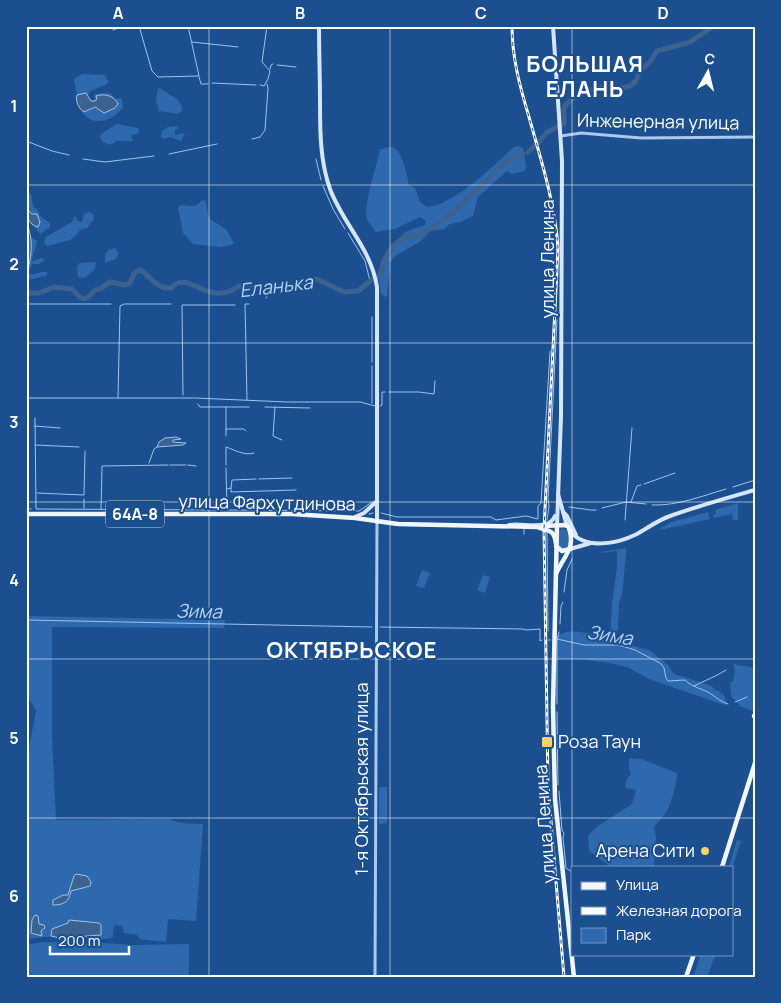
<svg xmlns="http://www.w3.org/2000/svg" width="781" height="1003" font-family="Manrope,sans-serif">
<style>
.green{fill:#2e69ad}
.water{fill:#3c6290;stroke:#9cc4f0}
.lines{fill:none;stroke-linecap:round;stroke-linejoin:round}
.stream{stroke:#9cc4f0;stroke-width:1}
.river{stroke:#3c6290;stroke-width:5}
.tertiary{stroke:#a9c9ee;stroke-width:3}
.secondary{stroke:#d6e6fa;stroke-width:4}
.primary{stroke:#f0f6ff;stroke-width:4.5}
.rail-casing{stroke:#fff;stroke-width:3}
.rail{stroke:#1b4f8f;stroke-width:1;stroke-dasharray:4;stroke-linecap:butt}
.grid{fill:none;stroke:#fff;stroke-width:1;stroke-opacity:0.55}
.poi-dot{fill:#ffd166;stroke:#1b4f8f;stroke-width:2}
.labels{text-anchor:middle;stroke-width:4;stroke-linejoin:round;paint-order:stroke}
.shield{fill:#1b4f8f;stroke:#bbcadd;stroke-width:1}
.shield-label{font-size:16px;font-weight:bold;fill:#fff}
.street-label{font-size:18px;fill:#fff;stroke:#1b4f8f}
.poi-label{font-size:18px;fill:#fff;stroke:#1b4f8f;text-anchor:start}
.water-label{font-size:19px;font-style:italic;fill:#b5d3f5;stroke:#1b4f8f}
.district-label{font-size:22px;font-weight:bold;letter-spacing:1px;fill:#fff;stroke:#1b4f8f}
.neatline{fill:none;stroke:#fff;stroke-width:2}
.grid-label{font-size:16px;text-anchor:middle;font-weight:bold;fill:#fff}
</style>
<rect width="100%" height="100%" fill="#1b4f8f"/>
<g class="green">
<path d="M82,74L105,75L108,81L107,84L90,91L88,95L86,93L77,95L74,79Z"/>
<path d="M158,88H160L178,100L182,107V111L178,114L159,111L156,100Z"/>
<path d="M108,93L111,94L115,99L119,98L122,99L123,107C113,122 91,128 81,110L85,112C92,110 95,104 101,112L115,108L118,104V102L112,99L91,101L95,99L94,94Z"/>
<path d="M116,124L138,128L139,131L137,134L131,135L133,141H117C111,146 109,145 102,141L100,136C104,130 111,129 116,124Z"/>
<path d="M178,126L177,129L175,130V135L185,133L181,141L170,137L163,139L161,137L162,131L168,127Z"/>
<path d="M517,146L523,148L526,166L525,171L512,174L507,171L478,197L473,216L460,222L450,224L444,229L430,231L421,241L395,256L390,263L387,296L385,297L381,293L378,273L382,259L391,244L399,239L405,232L425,225L426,221L420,217L395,229L375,232C373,228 369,223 367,219C363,206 377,165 380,149C383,149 388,147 391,147C403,149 407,176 409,185L415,188L420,202L427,207C454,205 493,166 513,148Z"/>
<path d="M26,192L31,194L33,206L37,210L41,217L50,223V227L40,234L33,225L38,227L32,214L26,208Z"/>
<path d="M202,200L206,201L208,215L211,220L226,229L234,243L232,245L219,247L193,244L183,233L178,207L181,205C191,205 195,209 202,200Z"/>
<path d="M88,212L93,214L94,219L87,228L80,230L75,237L70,240L47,246L44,243L46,237L72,222L74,217H76L77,221L82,222L84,214Z"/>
<path d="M26,238H33L37,241C37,248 32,254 32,261L42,258L45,260L39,264H32L29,272L30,274C36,275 41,271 47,272V275L33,279H26Z"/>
<path d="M115,248L118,253L116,259L105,263V254L109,250Z"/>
<path d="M94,262L96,263L95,269L85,278L78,277L77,266L80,263Z"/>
<path d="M738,503V520H733V521L732,514L714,518L712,513L713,515L716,514L715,510Z"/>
<path d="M708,512L710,519L660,530L659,529L672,522Z"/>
<path d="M563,528L567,531L569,541L568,546L564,549L558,545L559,531Z"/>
<path d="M626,548V555L622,595L619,603L618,630L615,633L614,641L649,650L667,664L674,674L709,685L724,695L727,706L649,679L627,667L610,663L577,659H556L557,636C569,626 595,635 609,638L610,637L612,604L617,567V551L602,553L600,552Z"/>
<path d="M422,570L430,573L424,588L416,586Z"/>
<path d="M483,575L490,577L485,593L477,590Z"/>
<path d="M26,616L225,620L224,628L52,627V736L56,820L169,819L180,823L203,824L196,921L168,919L166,942L140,939L137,935L124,933L122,926L114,925L113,937L105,939L46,937L26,939V763L36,711L32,703L26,697Z"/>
<path d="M733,664L755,668V712L740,706L731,696L730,682H733L735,669Z"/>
<path d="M629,758L641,759L677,773C677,783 671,807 664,815C661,820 657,822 654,827L656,838L654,867H611L589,851L588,835L598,826L632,804L636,790L625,788L627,779L631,774L629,769Z"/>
<path d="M379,787H387V823L379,824Z"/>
<path d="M737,840L741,841L732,868L729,867Z"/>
<path d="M43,942L105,943L131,945L189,944V977H26V945Z"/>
<path d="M701,954H712L715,956L707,977H693Z"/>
</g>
<g class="water">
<path d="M86,93L91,101H95L97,99L96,96C104,93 115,96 118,104L115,108L104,113L95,107L84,112C79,109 75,101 77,95Z"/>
<path d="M26,208L32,214H37L40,222L38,227C28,224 26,217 26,208Z"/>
<path d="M176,437L181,439L173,440V442L186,443L183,445L157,447L159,442L165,438Z"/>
<path d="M76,874L87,876L91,882L90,886L71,891C69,902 64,905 53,905V900L63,895H68L74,876Z"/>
<path d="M35,915L38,916L39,924L44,925L45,928L41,931L42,936L31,933L32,920Z"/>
<path d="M69,920L99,923L101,925V935L60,938L51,936L52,929L68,923Z"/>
</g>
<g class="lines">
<g class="stream">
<path d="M139,26L152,71L158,77L199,76L188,26"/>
<path d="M119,27L123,26"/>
<path d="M113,30L116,29"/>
<path d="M192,42L238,47"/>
<path d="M277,65L296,67"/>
<path d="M270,69L271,65L273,64"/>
<path d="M199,77L201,84H208"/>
<path d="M212,83L256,85"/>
<path d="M260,85L264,86L268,79L270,71L262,62L267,26"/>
<path d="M252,139L260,137L265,130L268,88L267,84"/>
<path d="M26,141L52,151L69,155"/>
<path d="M169,154L217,144"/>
<path d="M83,159L105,162L154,156"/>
<path d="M316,159L321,180"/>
<path d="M323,186L333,209L345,229"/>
<path d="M26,223C35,240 31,259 26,276"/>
<path d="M348,233L365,261L370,281"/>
<path d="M266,298L273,287"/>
<path d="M26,304H111"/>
<path d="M372,317V362"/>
<path d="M372,366V403"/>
<path d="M389,392H419L434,394L435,381"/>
<path d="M183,395L182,305H235"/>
<path d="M26,398H194"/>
<path d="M118,398L120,306L124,304H171"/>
<path d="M195,398L287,402H360L375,406"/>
<path d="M247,400L245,304H249"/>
<path d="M198,404L200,407H249"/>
<path d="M380,406L382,405V392H385"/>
<path d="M226,407V436"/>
<path d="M265,407L310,408"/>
<path d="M275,407L273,436L282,440"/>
<path d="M35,418L36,509L222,510"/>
<path d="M34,426L60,428"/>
<path d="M226,429H244L246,431"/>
<path d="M35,445L79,447"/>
<path d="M149,463L154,449L157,447"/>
<path d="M170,465H186"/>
<path d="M188,465L196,466"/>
<path d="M226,465V447C235,450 244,456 254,453"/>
<path d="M226,468L227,510L359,511L372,502"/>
<path d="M259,479L292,478"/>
<path d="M644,484L675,473"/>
<path d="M733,487L755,480"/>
<path d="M231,488L232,480L256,479"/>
<path d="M227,489L231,488V492L296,490"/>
<path d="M37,493L84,495L85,451"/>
<path d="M631,502L637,486L641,485"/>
<path d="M652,505C677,506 702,496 726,489"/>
<path d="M569,507L591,510H596"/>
<path d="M84,508V499"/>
<path d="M602,508L626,502L646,504"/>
<path d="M26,509H31"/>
<path d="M101,509L102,466L168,465"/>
<path d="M381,513L397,517H491L496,520L526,516L538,519V506L541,503L550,351"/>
<path d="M369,514L373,513"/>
<path d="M547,520L549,506L548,499L557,320"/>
<path d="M625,520L632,428"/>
<path d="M524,529V534"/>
<path d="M547,533L548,631"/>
<path d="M564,592L567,570L572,559"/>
<path d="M26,620L372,627"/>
<path d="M560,624L561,606L563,602"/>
<path d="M380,627L523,629L526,630L540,629V641L542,640"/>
<path d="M557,639L584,645H619L635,650L660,663L664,668L666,678L668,681L685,680C693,688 702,688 711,694C717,698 721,702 728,704"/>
<path d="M548,640H550"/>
<path d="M694,686C704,681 717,676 726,670"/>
<path d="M735,702L747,697"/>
<path d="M557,704V640L559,632"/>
<path d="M557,712L558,785"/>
<path d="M559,791L562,831L564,833L563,837L566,868L572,872"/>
</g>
<g class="river">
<path d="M690,42L714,26"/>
<path d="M605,87L619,89L630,86L636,81L640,70L650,62L657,51L687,43"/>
<path d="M528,152L537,144L547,132L564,124C565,119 563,114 564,108C567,99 591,88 601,87"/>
<path d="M26,293H39L54,287L72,289C81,298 83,305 95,290L100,289L110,282L124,285L129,284C134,278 131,272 141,270C151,278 156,288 171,288C173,286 175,284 178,283C193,277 211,306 239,286L289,287L317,279L344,292L358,291L370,281L380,276L384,261L390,250L401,239L406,236L421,235L453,213L508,160L523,154"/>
</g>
<g class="tertiary">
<path d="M561,136L581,133L641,138L755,137"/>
<path d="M375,977L377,522"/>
</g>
<g class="secondary">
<path d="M319,26C319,52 320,77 320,102C320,131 320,161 330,189C343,224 371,248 377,287V522"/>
<path d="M553,26L562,161L561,416L557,526"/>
<path d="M558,494L567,526"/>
<path d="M563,512L567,516L576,535"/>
<path d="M355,517L364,513L377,501"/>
<path d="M509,525C522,522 549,532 555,516"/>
<path d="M570,531C585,550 617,544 637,534C648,528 658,520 670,516C698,506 727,498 755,490"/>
<path d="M570,549L591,543"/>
</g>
<g class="primary">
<path d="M26,514H292L355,518L398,524L537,527C549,532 554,528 556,544"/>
<path d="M543,526L565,525L568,526C577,548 564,555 556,574"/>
<path d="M557,526L553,706L555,799L574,977"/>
<path d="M556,546L562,551L570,549"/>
<path d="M754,716H755"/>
<path d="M722,867L755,763"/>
<path d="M686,977L694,954"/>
</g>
<g class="rail-casing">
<path id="rail" d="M512,26C512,58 520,87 529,117C541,160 555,203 558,248L544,529L548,786L564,977"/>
</g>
<use href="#rail" class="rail"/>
</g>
<path class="grid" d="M209,26V977M390,26V977M572,26V977M26,185H755M26,343H755M26,502H755M26,659H755M26,818H755"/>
<g class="poi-dot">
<rect x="541" y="736" width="12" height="12" rx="2.5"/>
<circle cx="705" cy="851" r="5"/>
</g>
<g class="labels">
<rect class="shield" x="106" y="500.5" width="58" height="27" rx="4"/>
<g class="shield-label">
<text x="135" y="520">64А-8</text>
</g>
<g class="street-label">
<text transform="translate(658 122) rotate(1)" y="6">Инженерная улица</text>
<text transform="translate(548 259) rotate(-90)" y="6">улица Ленина</text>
<text transform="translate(267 503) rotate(1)" y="6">улица Фархутдинова</text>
<text transform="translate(362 779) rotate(-90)" y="6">1-я Октябрьская улица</text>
<text transform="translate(545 824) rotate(-94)" y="6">улица Ленина</text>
</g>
<g class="poi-label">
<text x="558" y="748">Роза Таун</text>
<text x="695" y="857" text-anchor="end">Арена Сити</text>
</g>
<g class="water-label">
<text transform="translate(276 286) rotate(-7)" y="7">Еланька</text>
<text transform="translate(199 611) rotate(1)" y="7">Зима</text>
<text transform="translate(610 635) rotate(9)" y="7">Зима</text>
</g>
<g class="district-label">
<text x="585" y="72">БОЛЬШАЯ<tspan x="585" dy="25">ЕЛАНЬ</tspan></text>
<text x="352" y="658">ОКТЯБРЬСКОЕ</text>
</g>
</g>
<rect width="781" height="1003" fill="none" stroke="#1b4f8f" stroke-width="55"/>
<rect x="571" y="866" width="162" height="90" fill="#1b4f8f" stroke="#7695bc"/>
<rect x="581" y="882" width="25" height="8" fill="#f0f6ff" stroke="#7695bc"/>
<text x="616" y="890" font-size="15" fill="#ffffff">Улица</text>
<rect x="581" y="907" width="25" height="8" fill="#ffffff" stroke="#7695bc"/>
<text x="616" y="916" font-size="15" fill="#ffffff">Железная дорога</text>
<rect x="581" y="928" width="25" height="15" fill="#2e69ad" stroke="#7695bc"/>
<text x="616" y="940" font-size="15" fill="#ffffff">Парк</text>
<g transform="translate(708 72) rotate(8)" stroke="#1b4f8f" stroke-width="4" paint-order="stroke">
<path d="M0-4L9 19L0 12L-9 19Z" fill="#ffffff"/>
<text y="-8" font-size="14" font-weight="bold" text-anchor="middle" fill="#ffffff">С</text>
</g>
<path d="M50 946v8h79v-8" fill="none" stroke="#ffffff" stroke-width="2.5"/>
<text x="58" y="946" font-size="15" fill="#ffffff" stroke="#1b4f8f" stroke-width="4" paint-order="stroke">200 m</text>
<rect x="28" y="28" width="726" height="948" class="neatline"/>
<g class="grid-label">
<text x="118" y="19">A</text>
<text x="300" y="19">B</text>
<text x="481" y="19">C</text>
<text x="663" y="19">D</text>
<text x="14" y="112">1</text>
<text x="14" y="270">2</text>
<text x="14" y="428">3</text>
<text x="14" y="586">4</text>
<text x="14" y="744">5</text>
<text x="14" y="902">6</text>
</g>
</svg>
